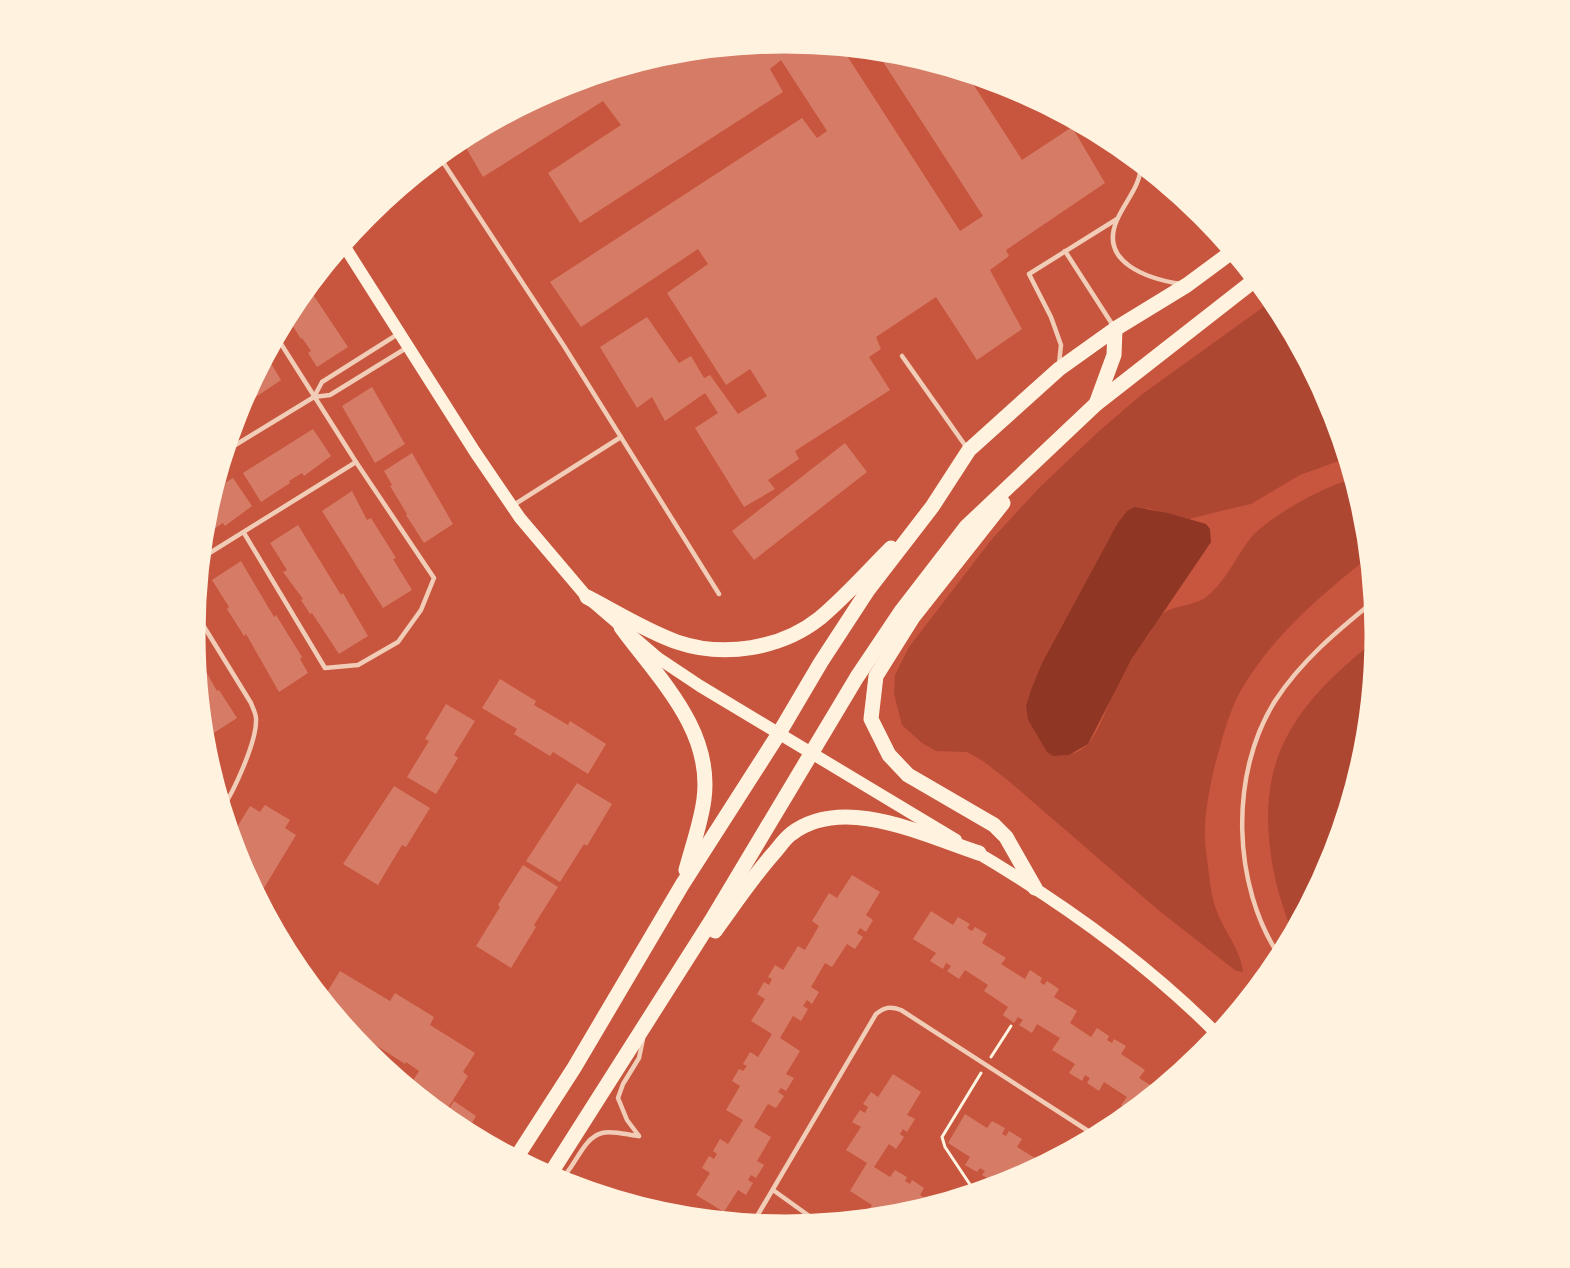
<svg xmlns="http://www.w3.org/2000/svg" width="1570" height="1268" font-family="'IBM Plex Sans',sans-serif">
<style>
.green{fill:#ae4732}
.water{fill:#8f3625}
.building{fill:#d67c66}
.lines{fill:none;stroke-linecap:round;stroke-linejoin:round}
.path{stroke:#fff3e0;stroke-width:3}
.service{stroke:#f1ccb7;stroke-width:4.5}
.secondary{stroke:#fff3e0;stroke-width:12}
.primary{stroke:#fff3e0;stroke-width:15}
.rim{fill:none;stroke:#fff3e0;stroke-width:3}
</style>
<rect width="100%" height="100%" fill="#c8553d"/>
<g class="green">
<path d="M1273,300L1332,408L1347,458L1300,475L1251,504L1225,510L1189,519L1147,508L1117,524L1042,663L1032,687L1047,752C1059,759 1078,755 1088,744C1101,729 1107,705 1116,687C1125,668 1138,650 1150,633C1153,628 1157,618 1162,614C1174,605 1193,606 1205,598C1224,584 1235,559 1249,540C1264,519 1329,483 1354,479L1366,519L1369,557C1320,596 1272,636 1240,692C1228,714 1222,740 1215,765C1209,790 1202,825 1206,851C1209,871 1210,896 1218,914C1226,934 1241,951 1243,972L1236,971L1157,909L1010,782L983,761L967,752L936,751L922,743L902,725L894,694L895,675L909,647L992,539L1039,488L1098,432L1141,395Z"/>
<path d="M1377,639L1366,750L1332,861L1292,935C1287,916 1279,897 1275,878C1251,764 1290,708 1377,639Z"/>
</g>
<path class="water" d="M1135,507L1168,513L1206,524L1210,529L1211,542L1131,660L1088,744L1069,755L1053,756L1047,752L1028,720L1026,706L1032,687L1042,663L1117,524L1127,511Z"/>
<g class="building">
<path d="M785,42L842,48L960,231L983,216L876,51L901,53L966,73L1022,160L1072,127L1105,183L1006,250L1009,256L990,270L1022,329L977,360L936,297L876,337L881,349L869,357L890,390L795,451L799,459L768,480L775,489L744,507L695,428L718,413L705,393L665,421L652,397L637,408L600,347L647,317L679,363L691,356L704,378L710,375L738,414L767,396L750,369L726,385L667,293L708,264L698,249L581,327L550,282L802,118L817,138L827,131L781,60L770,69L783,92L580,223L548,173L621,125L603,101L483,177L461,139L559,87L670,53Z"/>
<path d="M308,287L348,347L317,367L308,353L311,351L302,338L301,339L292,325L289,326L285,319L293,305Z"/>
<path d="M266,355L281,380L238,409V407Z"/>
<path d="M372,387L405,444L375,463L342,406Z"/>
<path d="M313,429L331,456L304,476L302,473L289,481L290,483L261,502L243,473Z"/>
<path d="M845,443L867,472L754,560L732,531Z"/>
<path d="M412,453L453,524L424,543L406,515L407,514L390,486L392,485L384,471Z"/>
<path d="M233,478L252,506L225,526L223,523L209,532L212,535L202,541L204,518L213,490Z"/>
<path d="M352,491L367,520L371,518L396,558L393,559L412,590L383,608L322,511Z"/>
<path d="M298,525L341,595L343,593L351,607L368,636L339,654L312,613L310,614L301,600L303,599L283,572L287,570L270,543Z"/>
<path d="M241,561L274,617L276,615L302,657L300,659L308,673L279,692L246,634L244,636L227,609L229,607L212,580Z"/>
<path d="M195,652L217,691L219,690L237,718L206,738L203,733Z"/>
<path d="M500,679L536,701L534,705L568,725L570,721L606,744L588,774L553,752L550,756L514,734L517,729L482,708Z"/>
<path d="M446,704L475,721L454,755L458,758L436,794L407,777L429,741L425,739Z"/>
<path d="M577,783L612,804L587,846L584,844L560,882L526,861Z"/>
<path d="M394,786L430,808L406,847L402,845L378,885L343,864Z"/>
<path d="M265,805L290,820L285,828L296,835L258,898L238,860L231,837L250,806L260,812Z"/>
<path d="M523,865L558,887L534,925L536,927L511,968L476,946L500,907L498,905L499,903Z"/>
<path d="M852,875L880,892L866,915L873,920L866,932L860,928L857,933L863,937L855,949L847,944L832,967L825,963L811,987L819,992L812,1004L807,1000L803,1006L808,1009L801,1021L793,1016L780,1038L800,1051L786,1074L794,1078L786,1091L781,1088L778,1092L784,1096L776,1108L768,1104L754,1127L771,1137L757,1161L764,1165L756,1178L751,1175L748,1180L753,1183L746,1195L738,1190L724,1212L696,1195L710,1173L702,1168L709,1156L714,1159L717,1154L713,1151L720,1139L728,1144L743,1120L726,1110L740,1086L732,1081L739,1069L743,1071L747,1066L743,1064L750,1052L758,1057L772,1034L751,1021L765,999L757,994L764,982L769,985L772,979L768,977L775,965L783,970L798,946L805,950L819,926L812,921L829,893L837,898Z"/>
<path d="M931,911L953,925L958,917L970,924L967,928L972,931L975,927L987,934L982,943L1006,958L1001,964L1025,979L1030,970L1042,978L1040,982L1044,985L1047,981L1059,989L1054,997L1077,1011L1070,1023L1091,1037L1097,1028L1109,1036L1107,1040L1112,1043L1114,1039L1126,1046L1121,1054L1145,1070L1139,1078L1158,1090L1131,1112L1121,1105L1127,1097L1104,1082L1099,1091L1087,1083L1090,1078L1085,1075L1082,1081L1069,1073L1075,1064L1052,1050L1060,1038L1037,1024L1032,1033L1019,1025L1023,1020L1018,1017L1014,1023L1003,1015L1008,1007L984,991L988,985L965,970L959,979L947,971L951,966L946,963L943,969L930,961L936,953L913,939Z"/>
<path d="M340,971L390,1001L395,993L434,1017L430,1025L475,1053L463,1072L468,1076L443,1116L409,1087L419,1071L406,1062L405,1064L354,1031L352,1035L318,993L324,997Z"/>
<path d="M893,1074L921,1092L907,1115L915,1119L907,1132L903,1129L900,1134L904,1137L896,1149L889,1144L874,1167L890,1177L895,1170L907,1177L905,1181L910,1184L912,1180L924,1188L920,1195L934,1204L900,1215L875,1217L867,1213L872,1205L850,1191L867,1163L846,1150L861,1127L852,1122L860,1110L865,1113L868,1107L863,1104L871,1092L878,1097Z"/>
<path d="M454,1101L476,1116L467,1132L444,1117Z"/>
<path d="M965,1114L987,1128L992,1121L1005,1128L1002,1134L1006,1136L1009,1131L1022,1139L1017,1147L1040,1161L1045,1154L1053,1159L1011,1181L1000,1175L995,1183L982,1175L985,1171L980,1168L977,1172L965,1165L970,1157L948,1143Z"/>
</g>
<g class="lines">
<g class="path">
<path d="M991,1057L1011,1026"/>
<path d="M975,1192L945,1147L942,1137L981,1073"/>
</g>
<g class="service">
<path d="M439,156L564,346L719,594"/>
<path d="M1141,164C1141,186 1125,201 1117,220C1098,263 1149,279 1181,284"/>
<path d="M1065,251L1114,327"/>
<path d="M398,334L322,382L314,397L330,395L408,347"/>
<path d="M902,356L967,448"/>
<path d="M1059,364L1061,345L1051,317L1029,274L1117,219"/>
<path d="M224,452L314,397"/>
<path d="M512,506L621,437"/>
<path d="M244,533L325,668L358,665L398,642L421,610L434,578L356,462L276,336"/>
<path d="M200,559L356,462"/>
<path d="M195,612L251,703C253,709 257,715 256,721C256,743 234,791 222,809"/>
<path d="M1280,957C1232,886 1229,774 1275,701C1301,661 1337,631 1374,601"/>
<path d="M639,1136L627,1120L618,1098L623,1084L639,1058L643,1039"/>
<path d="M559,1181C575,1169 582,1138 602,1133C612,1130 628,1135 639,1136"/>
<path d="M773,1190L819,1223"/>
<path d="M753,1223L876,1014C885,1007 890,1006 901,1010L1096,1136"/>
</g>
<g class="secondary">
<path d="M343,244L475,452L520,518L587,597L658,658L700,686L956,840"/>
<path d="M971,849C1060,901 1145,961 1218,1035"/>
</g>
<g class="primary">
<path d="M1096,404L1114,355L1115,329"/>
<path d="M1003,503L913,617L876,676L871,719L889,755L908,775L994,825L1006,837L1035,888"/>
<path d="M587,597C616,612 646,631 677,642C724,658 781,649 820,618C845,597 868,571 891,548"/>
<path d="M621,627C659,679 713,730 704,799C701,823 692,847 686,870"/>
<path d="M715,931C734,905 752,878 773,854C779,848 784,839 791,834C843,794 924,835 979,853"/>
<path d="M516,1158L574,1068L682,885L778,735L821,662L868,590L932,507L969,450L1059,369L1115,329L1187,285L1233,251"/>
<path d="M549,1176L711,921L857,677L902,610L966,527L1096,404L1256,279"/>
</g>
</g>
<path d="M0 0H1570V1268H0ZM785 52H785A581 581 0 0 1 1366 633V635A581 581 0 0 1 785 1216H785A581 581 0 0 1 204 635V633A581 581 0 0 1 785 52Z" fill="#fff3e0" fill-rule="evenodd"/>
<path class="rim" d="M785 52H785A581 581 0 0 1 1366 633V635A581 581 0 0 1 785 1216H785A581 581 0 0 1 204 635V633A581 581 0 0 1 785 52Z"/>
</svg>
